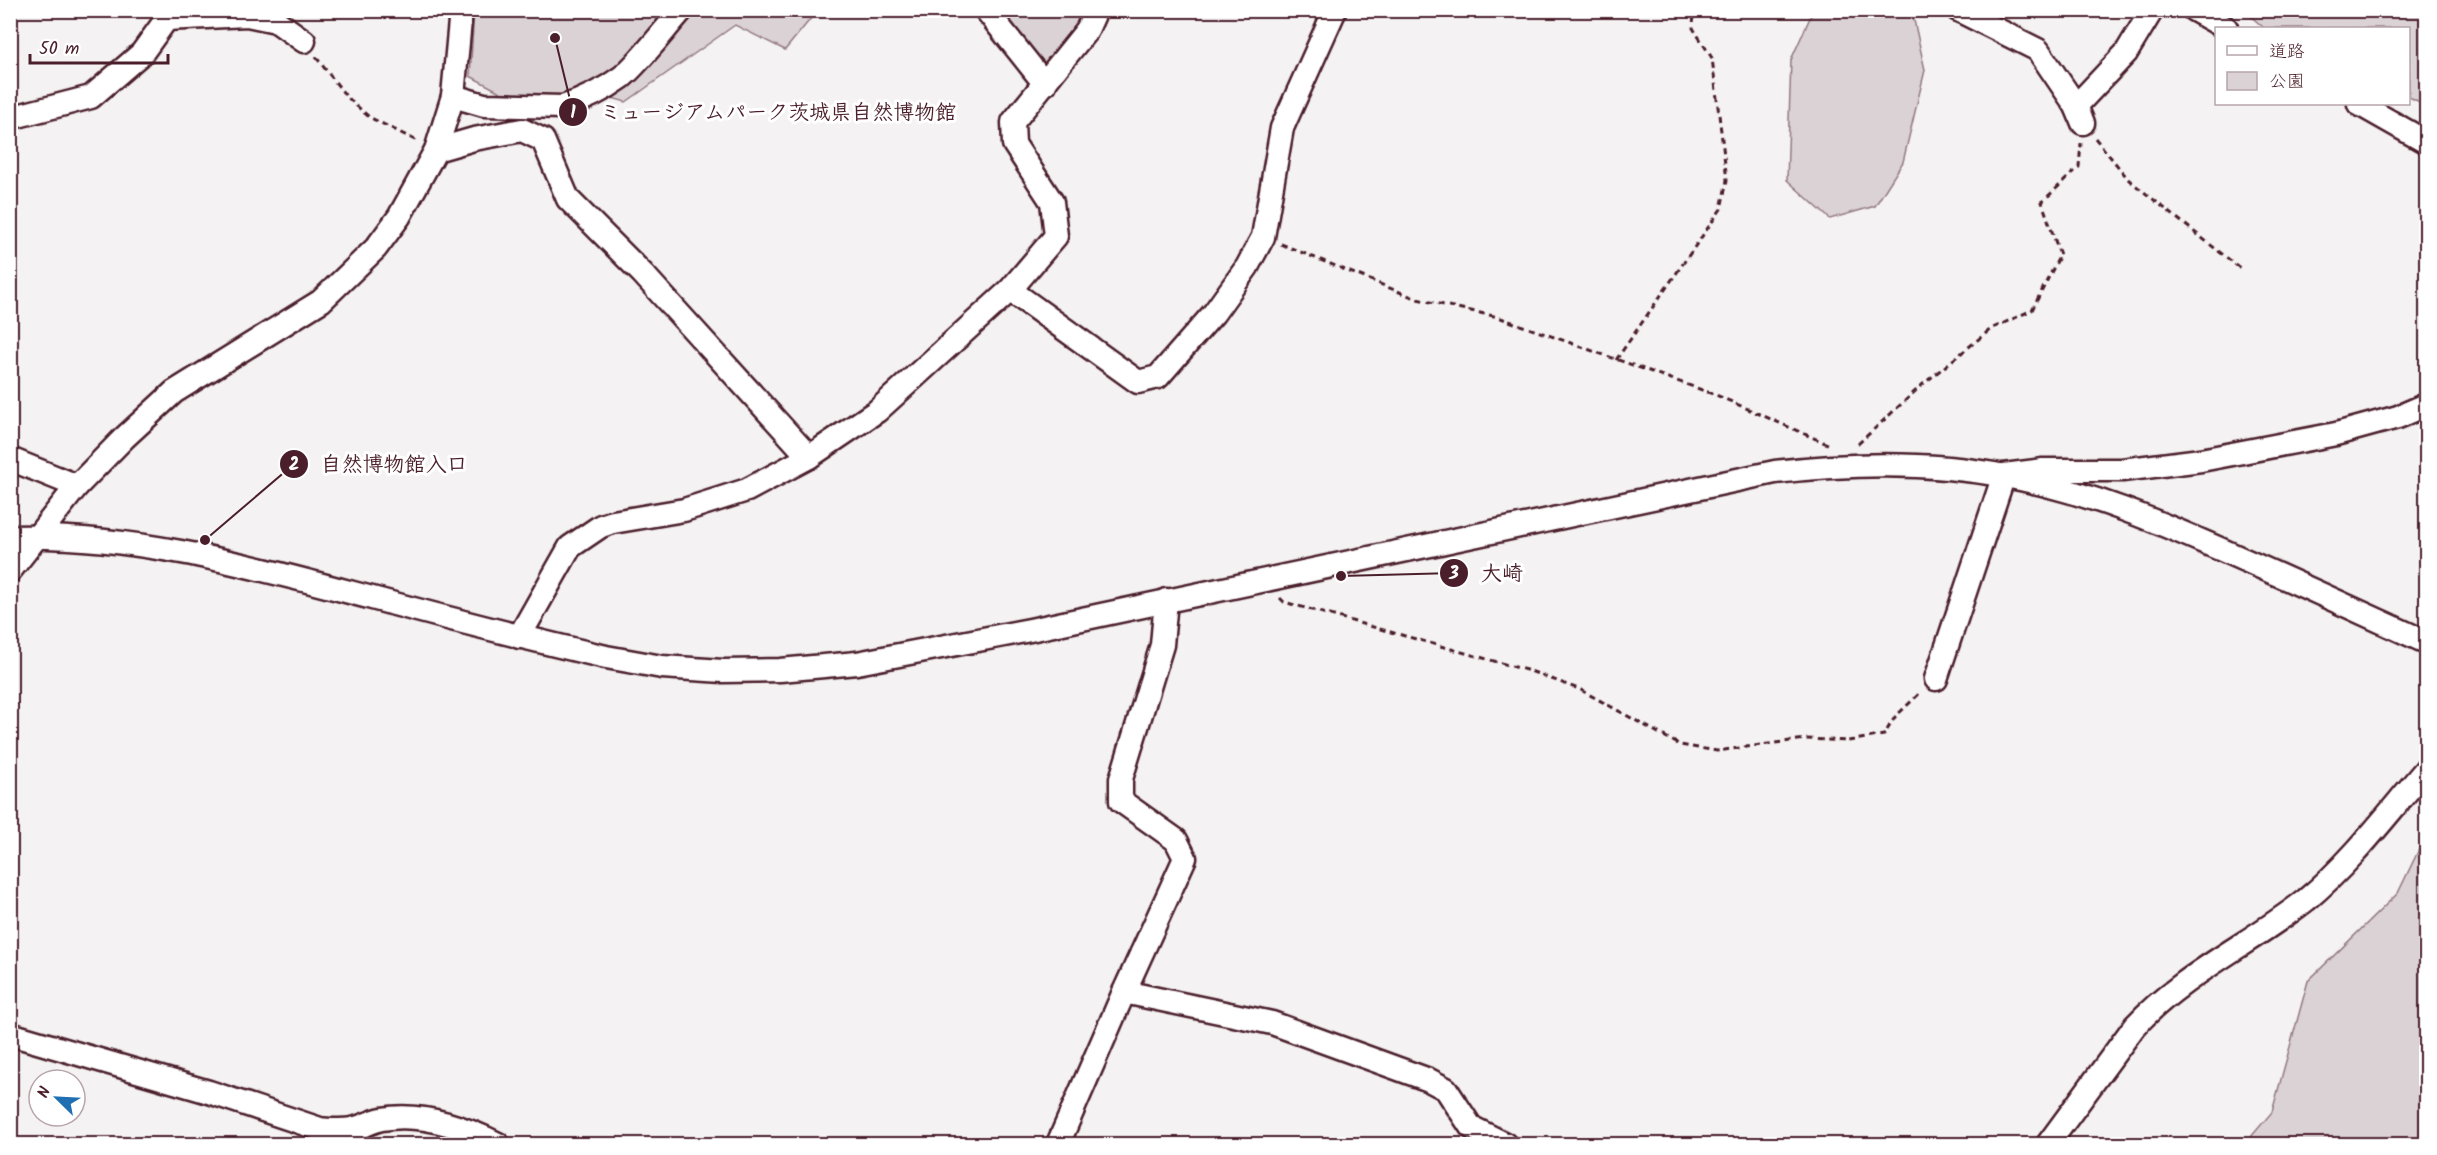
<svg xmlns="http://www.w3.org/2000/svg" width="2437" height="1155" font-family="Kalam,'Klee One',sans-serif">
<style>
.green{fill:#dbd2d5;stroke:#927880;stroke-width:1.5}
.lines{fill:none;stroke-linecap:round;stroke-linejoin:round}
.minor-casing{stroke:#4a1f2b;stroke-width:27}
.path{stroke:#4a1f2b;stroke-width:3;stroke-dasharray:6 4.5;stroke-linecap:butt}
.minor{stroke:#fff;stroke-width:22}
.leader{fill:none;stroke:#4a1f2b;stroke-width:2}
.callout-dot{fill:#4a1f2b;stroke:#fff;stroke-width:2}
.mark-label{font-size:18px;text-anchor:middle;font-weight:bold;fill:#fff}
.callout-label{font-size:21px;text-anchor:middle;font-weight:bold;fill:#4a1f2b;stroke:#fff;stroke-width:6;stroke-linejoin:round;paint-order:stroke}
</style>
<rect width="100%" height="100%" fill="#f4f2f2"/>
<filter id="ink" filterUnits="userSpaceOnUse"><feTurbulence type="fractalNoise" baseFrequency=".0167" numOctaves="2"/><feDisplacementMap in="SourceGraphic" scale="12" xChannelSelector="R" yChannelSelector="G"/><feConvolveMatrix kernelMatrix="1 2 1 2 8 2 1 2 1" color-interpolation-filters="sRGB"/></filter>
<g filter="url(#ink)">
<g class="green">
<path d="M474,11H817L785,50L735,25L626,102L577,88L564,96L502,93L470,76Z"/>
<path d="M990,11H1088L1045,84Z"/>
<path d="M1813,11H1912L1925,70L1903,162L1875,206L1830,219L1787,180L1791,60Z"/>
<path d="M2245,11H2426V105L2409,97L2408,28H2264Z"/>
<path d="M2424,839L2426,843V1144H2245L2272,1112L2308,981L2398,893Z"/>
</g>
<g class="lines">
<g class="minor-casing">
<g id="minor">
<path d="M986,10L1045,84"/>
<path d="M1958,10L2038,50L2076,106L2083,123"/>
<path d="M2194,10L2226,28"/>
<path d="M166,19L247,15L276,21L304,41"/>
<path d="M453,96L484,105L563,107C584,100 604,90 622,77C641,61 664,30 682,10"/>
<path d="M2359,104L2426,142"/>
<path d="M2076,106L2126,53L2152,10"/>
<path d="M10,118L91,97L142,53L173,10"/>
<path d="M436,150L474,139L522,130L543,140L568,199L643,274L809,457"/>
<path d="M1010,290L1138,382L1158,377L1214,313L1247,267L1263,237L1282,128L1335,10"/>
<path d="M10,459L77,486"/>
<path d="M10,537C134,533 254,567 372,598C450,619 528,639 606,657L662,667L723,671L780,670L857,663L1030,630L1775,472C1852,463 1929,461 2005,476C2088,491 2164,524 2240,558C2302,585 2364,614 2426,642"/>
<path d="M10,571L77,486L124,438L174,392L321,301L376,248L399,217L436,150L453,96L461,10"/>
<path d="M519,637L570,547L601,526L613,522L684,510L747,490L809,457L877,411L1010,290L1056,236L1052,202L1014,144L1013,122L1087,30L1096,10"/>
<path d="M1936,679L2004,475L2043,470H2122L2201,460L2336,434L2398,417L2426,405"/>
<path d="M1124,992L1272,1023L1429,1080L1446,1089L1471,1127L1505,1144"/>
<path d="M10,1034L209,1092L320,1129C331,1130 341,1131 352,1129C362,1127 372,1121 382,1119C421,1112 464,1127 498,1144"/>
<path d="M1058,1144L1124,992L1185,858L1176,840L1121,801V779L1162,645L1166,600"/>
<path d="M2048,1144L2134,1027C2183,974 2250,944 2306,900C2352,862 2388,813 2426,769"/>
</g>
</g>
<g class="path">
<path d="M316,57L346,96L369,117L417,141"/>
<path d="M2095,138L2129,180L2241,269"/>
<path d="M1281,244L1417,299L1498,317L1716,395L1832,446"/>
<path d="M1616,360L1721,209L1727,180L1712,58L1693,28L1694,10"/>
<path d="M1858,444L1922,385L1991,329L2032,310L2060,255L2042,202L2079,167L2081,143"/>
<path d="M1280,598L1284,602L1533,672L1581,690L1680,745L1717,751L1805,739L1848,741L1884,735L1895,717L1921,692"/>
</g>
<use href="#minor" class="minor"/>
</g>
</g>
<path class="leader" d="M555 38L573 112M205 540L294 464M1341 576L1454 573"/>
<g class="callout-dot">
<circle cx="555" cy="38" r="6"/>
<circle cx="205" cy="540" r="6"/>
<circle cx="1341" cy="576" r="6"/>
<circle cx="573" cy="112" r="15"/>
<circle cx="294" cy="464" r="15"/>
<circle cx="1454" cy="573" r="15"/>
</g>
<g class="mark-label">
<text x="573" y="118">1</text>
<text x="294" y="470">2</text>
<text x="1454" y="579">3</text>
</g>
<g class="callout-label">
<text x="778" y="119">ミュージアムパーク茨城県自然博物館</text>
<text x="394" y="471">自然博物館入口</text>
<text x="1502" y="580">大崎</text>
</g>
<rect width="2437" height="1155" fill="none" stroke="#fff" stroke-width="36"/>
<rect x="18" y="18" width="2401" height="1119" fill="none" stroke="#4a1f2b" stroke-width="2" filter="url(#ink)"/>
<rect x="2215" y="27" width="195" height="78" fill="#ffffff" stroke="#b7a5aa" stroke-width="1.5"/>
<rect x="2227" y="46" width="30" height="9" fill="#ffffff" stroke="#b7a5aa" stroke-width="1.5"/>
<text x="2269" y="57" font-size="18" fill="#4a1f2b">道路</text>
<rect x="2227" y="72" width="30" height="18" fill="#dbd2d5" stroke="#b7a5aa" stroke-width="1.5"/>
<text x="2269" y="87" font-size="18" fill="#4a1f2b">公園</text>
<g transform="translate(57 1098) rotate(294)"><circle r="28" fill="#ffffff" stroke="#b7a5aa" stroke-width="1.5"/>
<path d="M0-4.5L10 22L0 15L-10 22Z" fill="#1f6fb2"/>
<text y="-9" font-size="16" font-weight="bold" text-anchor="middle" fill="#4a1f2b">N</text>
</g>
<path d="M30 54v9h138v-9" fill="none" stroke="#4a1f2b" stroke-width="3"/>
<text x="39" y="54" font-size="18" fill="#4a1f2b" stroke="#ffffff" stroke-width="4.5" paint-order="stroke">50 m</text>
</svg>
